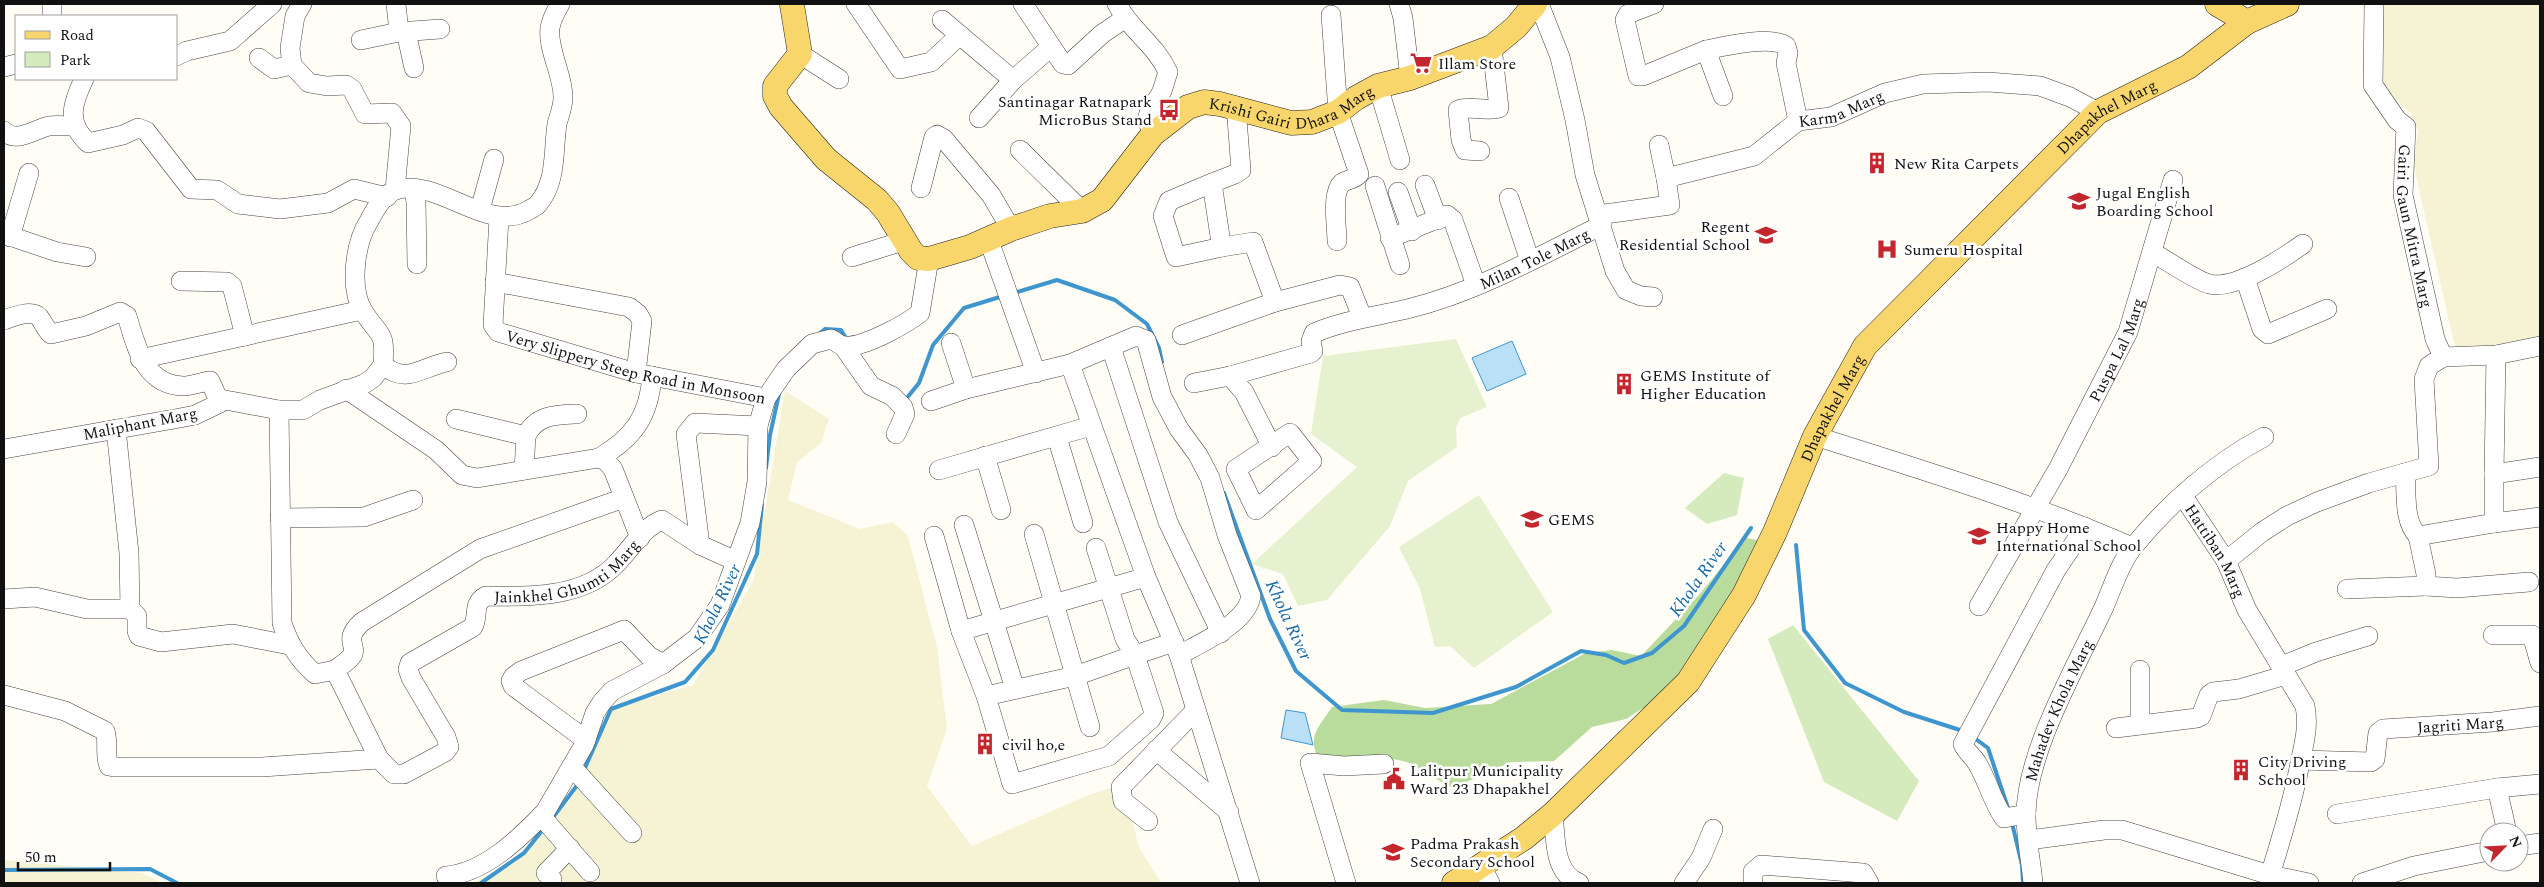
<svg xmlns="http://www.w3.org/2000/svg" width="2544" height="887" font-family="Spectral,serif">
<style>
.farmland{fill:#f6f3d4}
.green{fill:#d5ebbd}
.forest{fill:#b9dc9c}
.pitch{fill:#e6f2cf}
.water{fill:#b9e0f7;stroke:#3f96cf}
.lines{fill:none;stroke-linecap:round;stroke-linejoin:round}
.stream{stroke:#3f96cf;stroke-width:4}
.minor-casing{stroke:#444;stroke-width:20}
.major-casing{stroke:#222;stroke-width:25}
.minor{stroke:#fff;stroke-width:19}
.major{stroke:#f9d66b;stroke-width:24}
.labels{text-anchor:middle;stroke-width:5;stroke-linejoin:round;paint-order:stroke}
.poi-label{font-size:16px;fill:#111;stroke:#fff;text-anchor:start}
.street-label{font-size:16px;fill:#111;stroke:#fff}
.water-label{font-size:18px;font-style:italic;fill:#1768a6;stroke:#fff}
</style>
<rect width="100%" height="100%" fill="#fffdf5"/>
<g class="farmland">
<path d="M2381,4H2540V339L2456,351L2413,163L2418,132L2411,113L2385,91L2379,75Z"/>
<path d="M785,391L829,419L821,443L797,462L788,500L860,529L893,522L908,536L937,647L947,729L927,786L972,846L1086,796L1123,784L1139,847L1161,883H472L514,864L571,798L611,709L693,685L753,581Z"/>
<path d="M4,860L142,873L163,883H4Z"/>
</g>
<g class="green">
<path d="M1724,473L1744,478L1737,515L1707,524L1685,508Z"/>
<path d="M1793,625L1919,781L1897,821L1824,782L1768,639Z"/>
</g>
<path class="forest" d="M1746,538L1764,541L1694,656L1662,696L1626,719L1592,727L1554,761L1511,762L1453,788C1437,781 1424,769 1409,763C1390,755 1340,757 1317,756C1308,734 1320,726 1332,707L1384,700L1425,708L1491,704L1586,653L1612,650L1641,656L1698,596Z"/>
<g class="pitch">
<path d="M1456,339L1487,407L1460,418L1456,428L1457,447L1408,481L1390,526L1327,600L1298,606L1283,574L1252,564L1357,467L1311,434L1323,356Z"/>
<path d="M1479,495L1553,612L1474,668L1450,646L1435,647L1420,589L1399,547Z"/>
</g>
<g class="water">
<path d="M1512,341L1526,374L1487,391L1472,358Z"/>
<path d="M1286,710L1305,713L1313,745L1281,738Z"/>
</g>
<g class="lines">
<g class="stream">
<path d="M1014,293L1057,280L1115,300L1147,324L1159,348L1162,362"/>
<path d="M819,334L825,329L841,330L847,340"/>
<path d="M904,398L906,399L919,383L933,345L964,308L1003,296"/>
<path d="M766,468L770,435L779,394"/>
<path d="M1224,493L1270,619L1296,671L1342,710L1433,713L1516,687L1581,651L1606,655L1624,663L1652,653L1684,626L1751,528"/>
<path d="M1796,545L1804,630L1845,683L1904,712L1963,731"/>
<path d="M1973,737L1988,748L2009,811"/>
<path d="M584,770L611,709L685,682L713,650L757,554L762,505"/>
<path d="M551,820L578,784"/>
<path d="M2012,823L2022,865L2023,883"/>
<path d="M4,870L150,869L177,883"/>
<path d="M481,883L524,853L545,827"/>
</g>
<g class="minor-casing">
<g id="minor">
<path d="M302,4L295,16L290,48L292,65L309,83L327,86L346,85L352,89L365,114L392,113L401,126L395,190"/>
<path d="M396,4L399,32"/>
<path d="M856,4L900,69L931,62L960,35"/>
<path d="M1023,4L1063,64L1068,65L1102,34L1124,19"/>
<path d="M1117,4C1130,30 1156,45 1168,72C1166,78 1164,85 1162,91C1153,110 1141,112 1153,134"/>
<path d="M1399,4L1403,18L1410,78"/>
<path d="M1539,4L1560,57L1575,120L1585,175L1615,271L1626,290L1641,296L1653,297"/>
<path d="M1654,4L1628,14L1625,20L1638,76H1643L1706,50"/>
<path id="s1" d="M2374,4L2373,85L2397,120L2406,127L2403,195L2435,339L2443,357"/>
<path d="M1331,15L1338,112L1359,174C1354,180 1347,179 1342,183C1331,193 1337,227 1337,241"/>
<path d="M52,16V4"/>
<path d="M942,20L1013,80"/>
<path d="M406,32L414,68"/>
<path d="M361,40L399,32L440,29"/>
<path d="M800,54L839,79"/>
<path d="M176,56L187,51L230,41L272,4"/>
<path d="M259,58L274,69L292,65"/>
<path d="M4,67L16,64"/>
<path d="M84,79C72,104 66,122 88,143L123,135L138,128L146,131L191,189L217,190L238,204L280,209L328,203L354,189L387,197"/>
<path d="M1378,86L1400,160"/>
<path d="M1723,96L1706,50C1726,46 1770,35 1786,46L1788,53L1786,63L1798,121"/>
<path d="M1236,106L1241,170L1235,174L1212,183L1221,243L1222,247L1253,242L1275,302"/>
<path d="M979,118L1013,80L1051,47"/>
<path d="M4,131C16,144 35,129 49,126C56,125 65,126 73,126"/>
<path d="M1659,145L1666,178"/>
<path d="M1020,150L1082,211"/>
<path d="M1480,151L1465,150L1461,140L1458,110C1471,105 1486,112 1499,108L1492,47"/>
<path d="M1212,183L1169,201L1163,216L1176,257L1222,247"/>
<path d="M1425,185L1438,220"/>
<path d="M1375,186L1400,265"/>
<path d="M921,188L934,137L937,135L944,139L991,195L1011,229"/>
<path d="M414,189L416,202L417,264"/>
<path d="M1398,192L1412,231"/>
<path d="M1509,198L1530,261"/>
<path d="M480,210L494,159"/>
<path id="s2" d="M499,218L493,325L498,332L636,373L766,398L786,369L812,344L831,339C835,341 840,346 845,346C863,348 906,324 920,313L929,259"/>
<path id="s3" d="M1600,226L1605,214L1670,205L1666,178L1754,156L1798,121L1831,117L1885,93L1923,84L1988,82L2040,86L2070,97L2098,112"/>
<path d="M4,234L57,252L86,257"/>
<path d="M10,237L29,173"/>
<path d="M988,238L1036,373"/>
<path d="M1390,238L1447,215L1453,220L1476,285"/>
<path d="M2152,252C2166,260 2195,280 2209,284C2235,290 2282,259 2303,244"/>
<path d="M852,257L903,241"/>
<path d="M2245,278L2262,329L2268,334L2327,309"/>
<path d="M181,281L227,282L232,286L245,336"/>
<path d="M495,282L629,307L638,314L642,321L636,373"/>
<path d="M4,320C12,317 32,309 39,317C44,323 45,329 51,334L86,326L120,312L127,316C136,346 144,385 183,386C192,386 201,382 210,381L220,403L195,415L180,418L4,449"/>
<path d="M1182,335L1275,302L1340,285L1350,287L1362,317"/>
<path d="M951,343L966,389"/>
<path d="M843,346L871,386L892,396L903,407L905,414L896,434"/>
<path d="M1111,347L1168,522L1221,633"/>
<path d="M2443,357L2496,355L2540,346"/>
<path d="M140,359L362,310"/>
<path d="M1070,364L1146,577L1179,655L1250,883"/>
<path d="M383,365C386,329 379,337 363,311C349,287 355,243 369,221C375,210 383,194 396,190C439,177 487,235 529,210C532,208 536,207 538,204C557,182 553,151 557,124C559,116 563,107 563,98C564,77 547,49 550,28C551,20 556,11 560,4"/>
<path d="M383,365C406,385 421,367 447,362"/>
<path d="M1230,376L1244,392L1272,447"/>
<path id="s4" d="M1194,383L1230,376L1311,353L1313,351L1311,341L1314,333C1352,317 1393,315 1432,302C1490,284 1546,253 1600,226"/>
<path d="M346,389L436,450L462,475L477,478L599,458L606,461L613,469L640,538"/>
<path d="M220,399L279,410H303L320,400L364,384L373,378L383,365"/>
<path d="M931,401L966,389L1070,364L1136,336L1146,340L1162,397L1179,429L1198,455L1210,478L1227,535L1251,596C1247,623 1201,643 1179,655"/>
<path id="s5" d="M279,410L282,623C289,644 298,659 315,674L335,670L379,759L394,774H404L445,752L449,747L446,737L411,678L408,669L410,663L473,627C479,616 472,603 486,596C529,597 584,598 616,564C630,550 643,527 662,520L700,545L736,561"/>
<path d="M456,419L526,436L524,470"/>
<path d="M116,429L129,553L130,609"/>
<path d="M1290,433L1312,461L1256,510L1236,469Z"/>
<path d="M526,436C536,415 555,415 577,414"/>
<path d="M1815,436C1922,470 2029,502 2132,547"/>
<path d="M1057,437L1083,523"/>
<path d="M985,456L1001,510"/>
<path d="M599,458C633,438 649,417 652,376"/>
<path d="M939,470L1091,426"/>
<path d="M2405,473C2407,493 2403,521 2418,536L2494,523V474L2540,467"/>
<path d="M2494,474L2496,355"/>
<path id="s6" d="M2183,496L2226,561L2247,610L2305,706C2309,727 2304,743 2300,763C2293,801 2282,837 2270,875"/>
<path d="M280,518L364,517L413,500"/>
<path d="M2494,523L2540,517"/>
<path d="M964,525L1015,689"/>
<path d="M1034,534L1090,727"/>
<path d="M934,536L961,631L1146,577"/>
<path d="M700,545L686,434L695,423L758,426"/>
<path d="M1096,548L1125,639L1135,655L1174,642"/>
<path d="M2226,561L2262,532L2287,516L2317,502L2369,483L2429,466L2424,379L2429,366L2443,357"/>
<path d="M2426,586L2457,588L2529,582"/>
<path d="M2347,589L2426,586V574L2418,536"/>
<path d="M4,599L35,597L87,609H130L137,616V631L139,636L161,642L233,634L289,645"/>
<path id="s7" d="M1979,606L2058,469L2128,332L2173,180"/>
<path d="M961,631L986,696L1012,784L1109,756L1151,719L1154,713L1135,655L1075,676L986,696"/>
<path d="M2493,635H2532L2540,663"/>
<path d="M2282,666L2316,652L2368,636"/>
<path d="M335,670C340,666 347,662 351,657C360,646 341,641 362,622L480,549L624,498"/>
<path d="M2140,670V724"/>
<path d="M4,695L65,711L105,731C109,742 104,755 109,766L114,767H262L379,759"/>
<path d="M2116,728L2197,718L2201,716L2209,695L2213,692L2239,689L2286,675"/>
<path d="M586,740L513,686L511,681L513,677L521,671L624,630L649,656L663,664"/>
<path d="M1156,750L1229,812"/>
<path id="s8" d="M2301,760L2371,762L2375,759L2378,733L2383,729L2493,722L2540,716"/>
<path d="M572,767L632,833"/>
<path d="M2497,788L2507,832"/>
<path d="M1553,814C1556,838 1553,873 1579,883"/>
<path d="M2026,814L2004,818C1992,801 1988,781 1977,763C1973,756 1966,752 1963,744L2056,570L2085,527"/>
<path d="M2337,814L2497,788L2540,784"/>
<path d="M541,816L590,872"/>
<path d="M1148,821L1123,801L1121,787L1195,711"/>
<path d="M2029,840L2104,830H2122L2270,875L2309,883"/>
<path d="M2519,846L2540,843"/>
<path d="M1481,866L1490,883"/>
<path d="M446,876C484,873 519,839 545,812L584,745L595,713L602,702L612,691L663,664L697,638L720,605L750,523L757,482L758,426L766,398"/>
<path d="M552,879L546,873L570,848"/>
<path d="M1346,883L1310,763L1344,766L1384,764"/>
<path d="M1684,883L1701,858L1713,829"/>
<path d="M1753,883V872L1761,865L1863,873L1869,883"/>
<path id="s9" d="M2033,883C2031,861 2026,838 2026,815C2026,752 2077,665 2104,607C2112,589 2121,560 2134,546C2169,503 2215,463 2264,437"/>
<path d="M2362,883L2414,866L2489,851"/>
</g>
</g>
<g class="major-casing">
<g id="major">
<path d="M2217,4L2247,22"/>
<path id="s10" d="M792,5L800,54L775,86V96L781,107L826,159L877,200L888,213L911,251L918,258L929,259L970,247L1011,229L1050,216L1082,211L1102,200L1153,134L1188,107L1204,102L1220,104L1291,123L1312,122L1338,112L1356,98L1378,86L1410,78L1492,47L1516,27L1535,4"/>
<path id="s11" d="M1454,883L1524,838L1553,814L1688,682L1744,595L1775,532L1815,436L1865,346L2098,112L2188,67L2247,22L2287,4"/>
</g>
</g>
<use href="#minor" class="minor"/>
<use href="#major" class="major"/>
</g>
<defs>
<g id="supermarket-bare" transform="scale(1.725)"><path d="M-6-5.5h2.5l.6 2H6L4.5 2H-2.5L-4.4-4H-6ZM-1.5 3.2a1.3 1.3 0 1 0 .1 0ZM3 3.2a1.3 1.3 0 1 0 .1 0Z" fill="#c4262e" stroke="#fff" stroke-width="2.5" paint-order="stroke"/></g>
<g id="bus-bare" transform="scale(1.725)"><path d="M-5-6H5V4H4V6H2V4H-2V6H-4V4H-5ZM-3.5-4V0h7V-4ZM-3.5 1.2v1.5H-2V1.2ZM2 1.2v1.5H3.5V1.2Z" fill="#c4262e" stroke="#fff" stroke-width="2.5" paint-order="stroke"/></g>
<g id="building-bare" transform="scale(1.725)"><path d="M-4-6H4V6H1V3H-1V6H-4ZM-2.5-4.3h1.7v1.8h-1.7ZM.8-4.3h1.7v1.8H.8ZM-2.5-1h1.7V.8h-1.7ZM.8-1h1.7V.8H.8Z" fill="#c4262e" stroke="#fff" stroke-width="2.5" paint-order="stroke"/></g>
<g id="school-bare" transform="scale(1.725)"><path d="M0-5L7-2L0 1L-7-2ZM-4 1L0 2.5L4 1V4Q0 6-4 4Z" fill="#c4262e" stroke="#fff" stroke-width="2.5" paint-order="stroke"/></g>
<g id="hospital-bare" transform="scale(1.725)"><path d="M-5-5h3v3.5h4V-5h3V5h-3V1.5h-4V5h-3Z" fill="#c4262e" stroke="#fff" stroke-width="2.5" paint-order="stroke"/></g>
<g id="civic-bare" transform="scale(1.725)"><path d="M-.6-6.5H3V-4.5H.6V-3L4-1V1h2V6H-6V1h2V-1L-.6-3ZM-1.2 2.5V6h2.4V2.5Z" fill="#c4262e" stroke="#fff" stroke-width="2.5" paint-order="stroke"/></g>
</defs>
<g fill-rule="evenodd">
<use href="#supermarket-bare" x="1421" y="63"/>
<use href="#bus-bare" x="1169" y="110"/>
<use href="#building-bare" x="1877" y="163"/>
<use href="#school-bare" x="2079" y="201"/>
<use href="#school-bare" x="1766" y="235"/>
<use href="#hospital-bare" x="1887" y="249"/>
<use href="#building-bare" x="1624" y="384"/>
<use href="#school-bare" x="1532" y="519"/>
<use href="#school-bare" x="1979" y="536"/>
<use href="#building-bare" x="985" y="744"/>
<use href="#building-bare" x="2241" y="770"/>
<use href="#civic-bare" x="1394" y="779"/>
<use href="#school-bare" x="1393" y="852"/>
</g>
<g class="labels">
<g class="poi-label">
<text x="1438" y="69">Illam Store</text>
<text x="1152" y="107" text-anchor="end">Santinagar Ratnapark<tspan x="1152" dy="18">MicroBus Stand</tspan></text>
<text x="1894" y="169">New Rita Carpets</text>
<text x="2096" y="198">Jugal English<tspan x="2096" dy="18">Boarding School</tspan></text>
<text x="1750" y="232" text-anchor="end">Regent<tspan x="1750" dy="18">Residential School</tspan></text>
<text x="1904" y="255">Sumeru Hospital</text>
<text x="1640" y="381">GEMS Institute of<tspan x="1640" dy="18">Higher Education</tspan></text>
<text x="1548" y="525">GEMS</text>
<text x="1996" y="533">Happy Home<tspan x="1996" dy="18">International School</tspan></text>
<text x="1002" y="750">civil ho,e</text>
<text x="2258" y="767">City Driving<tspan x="2258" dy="18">School</tspan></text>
<text x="1410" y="776">Lalitpur Municipality<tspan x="1410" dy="18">Ward 23 Dhapakhel</tspan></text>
<text x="1410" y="849">Padma Prakash<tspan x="1410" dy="18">Secondary School</tspan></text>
</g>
<g class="street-label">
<text dy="6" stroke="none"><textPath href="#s10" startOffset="750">Krishi Gairi Dhara Marg</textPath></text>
<text dy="6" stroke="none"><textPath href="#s3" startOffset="298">Karma Marg</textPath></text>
<text dy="6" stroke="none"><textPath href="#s11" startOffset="1025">Dhapakhel Marg</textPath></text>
<text dy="6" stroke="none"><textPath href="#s1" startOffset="235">Gairi Gaun Mitra Marg</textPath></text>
<text dy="6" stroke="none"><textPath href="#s4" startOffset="376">Milan Tole Marg</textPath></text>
<text dy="6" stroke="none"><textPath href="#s7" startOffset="291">Puspa Lal Marg</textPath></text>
<text dy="6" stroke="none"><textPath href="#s2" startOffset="258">Very Slippery Steep Road in Monsoon</textPath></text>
<text dy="6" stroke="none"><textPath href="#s11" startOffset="620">Dhapakhel Marg</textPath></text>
<text transform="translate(140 423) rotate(-11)" y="6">Maliphant Marg</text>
<text dy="6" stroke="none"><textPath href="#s6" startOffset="64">Hattiban Marg</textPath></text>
<text dy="6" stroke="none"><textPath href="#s5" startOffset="769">Jainkhel Ghumti Marg</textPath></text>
<text dy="6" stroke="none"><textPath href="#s9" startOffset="179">Mahadev Khola Marg</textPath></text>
<text dy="6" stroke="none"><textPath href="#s8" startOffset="185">Jagriti Marg</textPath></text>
</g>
<g class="water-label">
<text transform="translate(1698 579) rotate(-55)" y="6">Khola River</text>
<text transform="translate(717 604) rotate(-64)" y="6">Khola River</text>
<text transform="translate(1289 620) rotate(65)" y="6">Khola River</text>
</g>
</g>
<rect width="2544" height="887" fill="none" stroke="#111111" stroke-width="10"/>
<rect x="15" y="15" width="162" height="65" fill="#ffffff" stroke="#a0a0a0"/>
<rect x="25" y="31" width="25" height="8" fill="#f9d66b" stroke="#a0a0a0"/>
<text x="60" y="40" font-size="15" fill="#111111">Road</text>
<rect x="25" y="52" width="25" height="15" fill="#d5ebbd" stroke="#a0a0a0"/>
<text x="60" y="65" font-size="15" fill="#111111">Park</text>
<g transform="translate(2504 847) rotate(66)"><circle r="24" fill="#ffffff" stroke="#a0a0a0"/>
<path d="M0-4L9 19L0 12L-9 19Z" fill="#c4262e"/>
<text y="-8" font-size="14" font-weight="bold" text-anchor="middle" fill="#111111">N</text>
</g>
<path d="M18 862v8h92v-8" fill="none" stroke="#111111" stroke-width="2.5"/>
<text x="25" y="862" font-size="15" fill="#111111" stroke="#ffffff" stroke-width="4" paint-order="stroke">50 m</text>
</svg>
